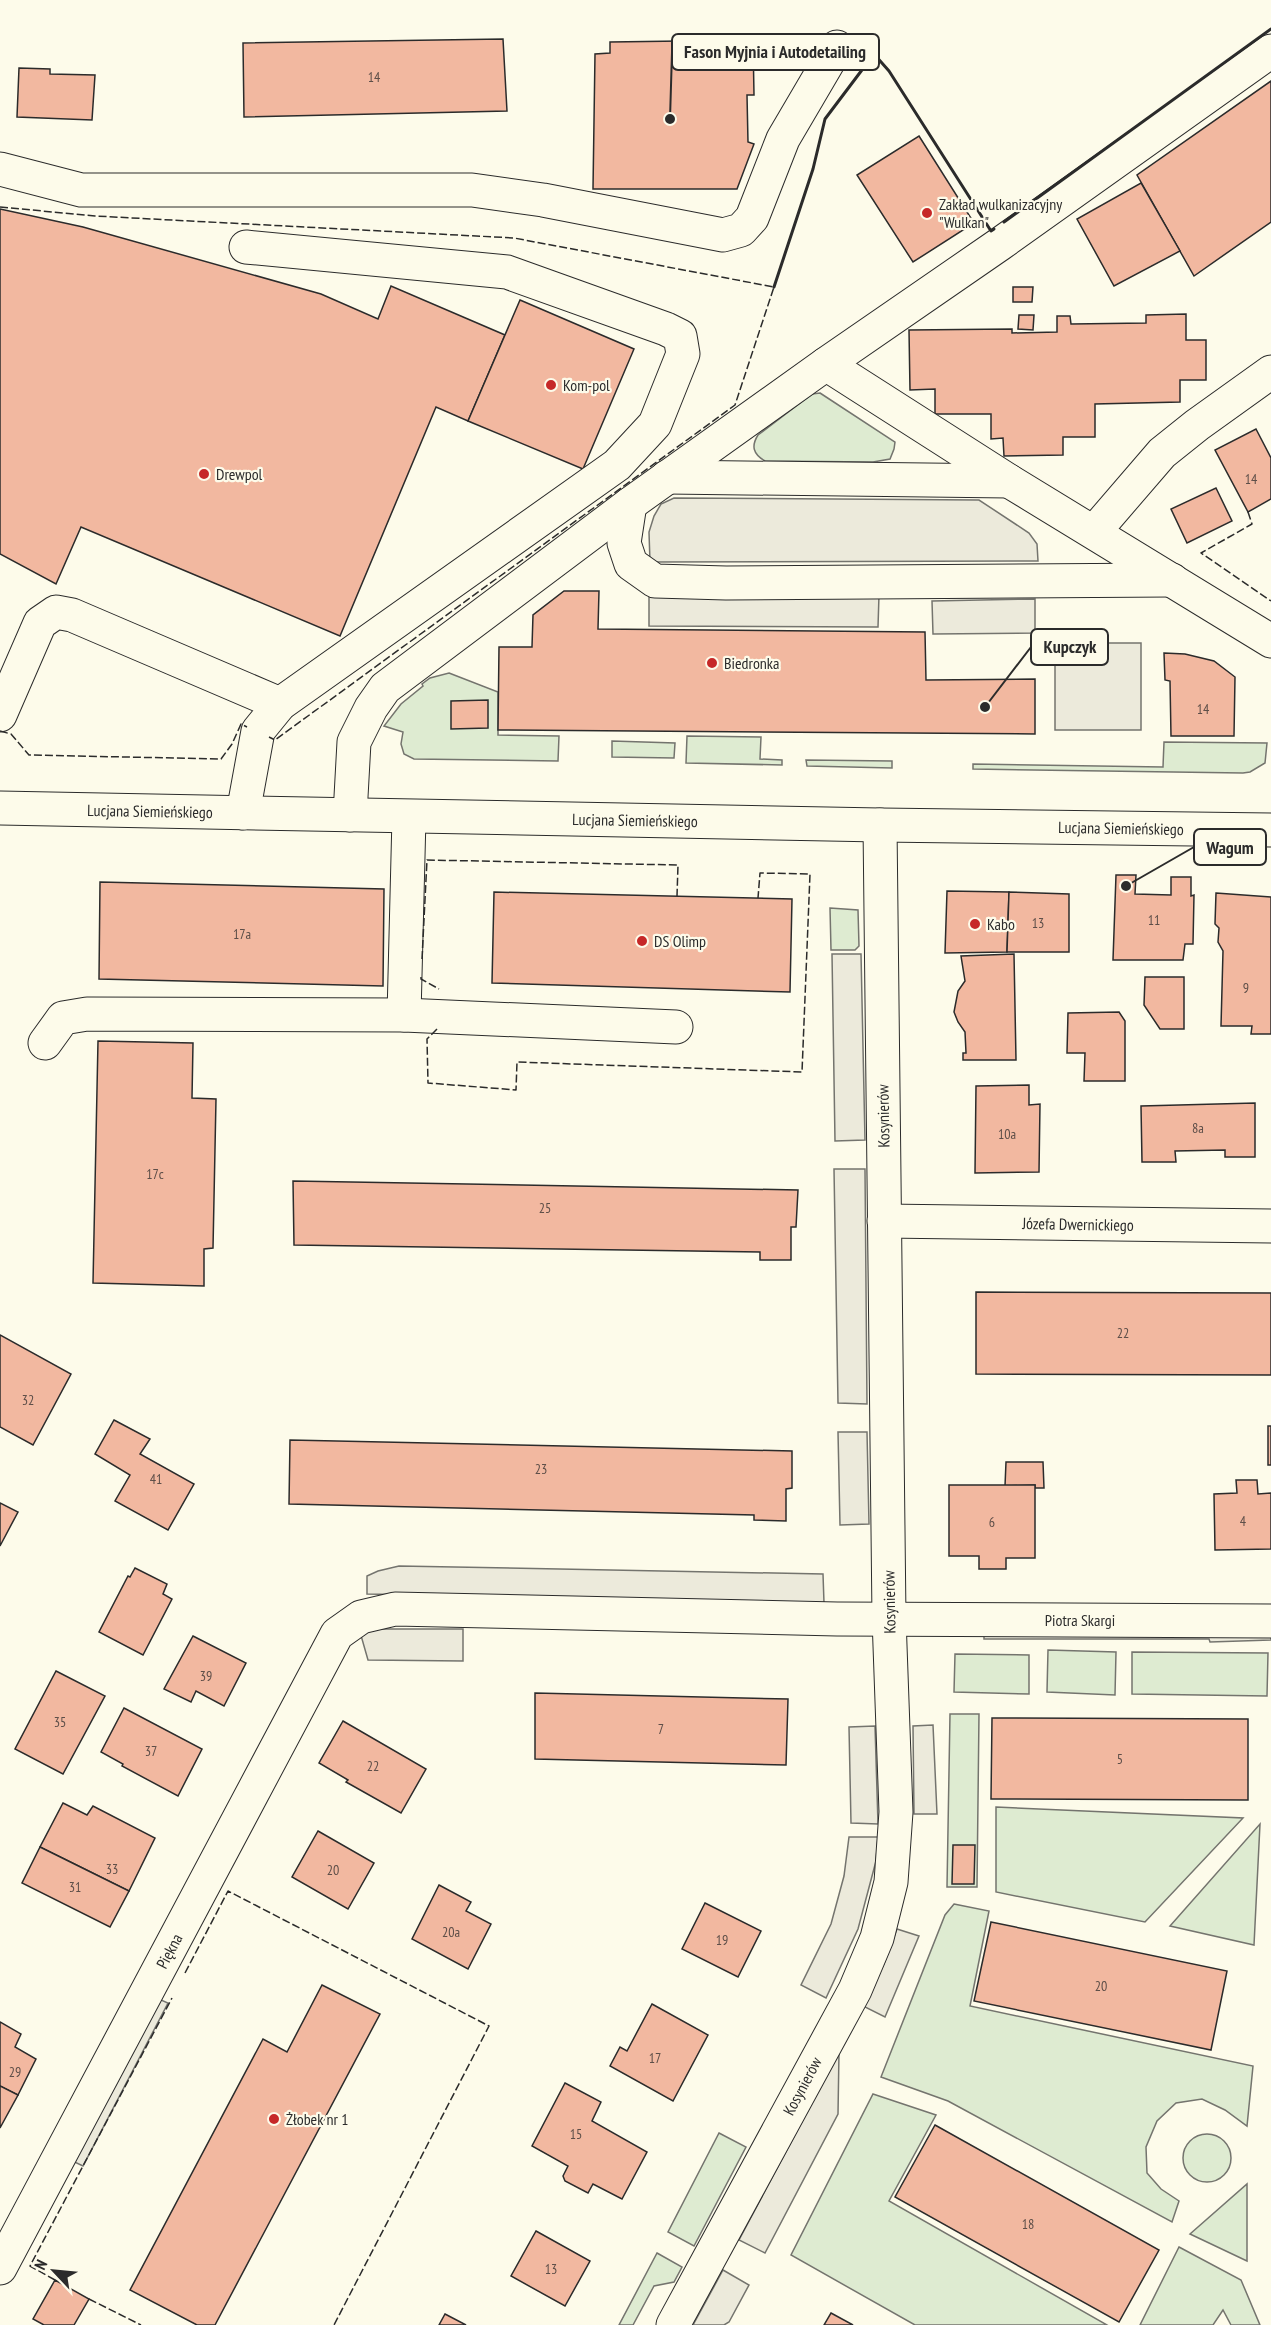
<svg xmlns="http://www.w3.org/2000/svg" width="1271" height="2325" font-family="'PT Sans Narrow',sans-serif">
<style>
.green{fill:#deebd1;stroke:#74746e;stroke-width:1.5}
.parking{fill:#eceadb;stroke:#74746e;stroke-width:1.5}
.building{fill:#f2b8a0;stroke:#2b2b2b;stroke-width:1.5}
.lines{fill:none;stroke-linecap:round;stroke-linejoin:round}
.minor-casing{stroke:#2b2b2b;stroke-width:35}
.minor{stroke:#fdfbea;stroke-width:33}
.fence{stroke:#2b2b2b;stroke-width:1.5;stroke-dasharray:8 3;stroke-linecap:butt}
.wall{stroke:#2b2b2b;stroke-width:3}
.poi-dot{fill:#c62828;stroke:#fdfbea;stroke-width:2}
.labels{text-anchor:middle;stroke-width:4.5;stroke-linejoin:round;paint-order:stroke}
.number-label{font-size:14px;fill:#5d4e48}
.poi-label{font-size:16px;fill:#2b2b2b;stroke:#fdfbea;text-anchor:start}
.street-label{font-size:16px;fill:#2b2b2b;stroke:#fdfbea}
.leader{fill:none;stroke:#2b2b2b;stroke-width:2}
.callout-dot{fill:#2b2b2b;stroke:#fdfbea;stroke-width:2}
.callout{fill:#fdfbea;stroke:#2b2b2b;stroke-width:2}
.callout-label{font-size:18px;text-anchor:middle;font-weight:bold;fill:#2b2b2b}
</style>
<rect width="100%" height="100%" fill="#fdfbea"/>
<g class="green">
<path d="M820,393L895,442L894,449L890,459L873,462L765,461C753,454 751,446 758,435L812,394Z"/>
<path d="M449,673L498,692V735L559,736L558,761L414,759L404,754L401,744L403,732L384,726L401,704L423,686L422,684L430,678Z"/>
<path d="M687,736L761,737L760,759L782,760V765L686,763Z"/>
<path d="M612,741L675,743L674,758L612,757Z"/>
<path d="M1164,742L1267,743L1265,763L1250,772L1243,773L973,769V764L1163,767Z"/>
<path d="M806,760L892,761V768L807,766Z"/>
<path d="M830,908L858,910L859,946L855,950H831Z"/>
<path d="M1048,1650L1116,1652L1115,1695L1047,1692Z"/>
<path d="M1132,1652L1268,1653L1267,1696L1132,1694Z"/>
<path d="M955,1654L1029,1655V1694L954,1692Z"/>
<path d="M950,1714H979L977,1887H947Z"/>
<path d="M996,1807L1243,1818L1145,1922L996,1892Z"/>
<path d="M1260,1824L1254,1945L1170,1926Z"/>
<path d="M954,1904L989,1911L970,2006L1253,2066L1247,2126L1225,2110L1202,2099L1176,2103L1157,2121L1146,2147L1147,2173L1161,2189L1179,2201L1172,2222L948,2101L881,2077L945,1915Z"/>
<path d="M873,2094L936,2115L889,2201L1107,2325H915L791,2255Z"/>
<path d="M719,2133L746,2147L694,2246L668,2232Z"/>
<circle cx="1207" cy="2158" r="24"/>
<path d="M1247,2184V2261L1190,2234Z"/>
<path d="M1179,2247L1241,2280L1260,2325H1231L1223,2310L1213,2325H1140Z"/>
<path d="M657,2253L682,2267L674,2282L654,2286L633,2325H619Z"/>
</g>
<g class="parking">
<path d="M674,498L979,500L1029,533L1037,544L1038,561L650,562L649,532L654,516L661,504Z"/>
<path d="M649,594L879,595L878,627L649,626Z"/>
<path d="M1035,599V633L933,634L932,601Z"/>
<rect x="1055" y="643" width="86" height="87"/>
<path d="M832,954H861L865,1140L835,1141Z"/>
<path d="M834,1169H865L867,1404L838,1403Z"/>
<path d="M838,1432H867L869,1524L840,1525Z"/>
<path d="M399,1566L823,1574L824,1603L367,1594V1576L378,1571Z"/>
<path d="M984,1626L1271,1628V1640L1210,1642L1209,1639H984Z"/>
<path d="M368,1629H463V1661L368,1660L360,1632Z"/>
<path d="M933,1725L937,1814H914L913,1726Z"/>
<path d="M875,1726L878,1824L851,1823L849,1727Z"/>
<path d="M849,1837H878L876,1861L858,1929L826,1998L801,1985L831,1924L844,1876Z"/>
<path d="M897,1929L919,1936L885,2017L863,2006L884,1964Z"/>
<path d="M152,1996L168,2003L83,2166L66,2158Z"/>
<path d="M839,2052L838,2114L765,2253L739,2240Z"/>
<path d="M723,2270L749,2285L729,2322L724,2325H693Z"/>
</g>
<g class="building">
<path d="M503,39L507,111L244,117L243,43Z"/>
<path d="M753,40L754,95H747L748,142L754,144L737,189H593L595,54L610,53V42Z"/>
<path d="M19,68L50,69V74L95,75L92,120L17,117Z"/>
<path d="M1271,81V222L1194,276L1137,175Z"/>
<path d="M919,136L974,223L913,262L857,175Z"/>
<path d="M1141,183L1180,251L1114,286L1077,219Z"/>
<path d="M0,209L83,227L321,294L378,319L391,286L505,335L468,421L436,407L340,636L81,527L56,584L0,554Z"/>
<path d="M1013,287H1033L1032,302H1013Z"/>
<path d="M520,300L634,349L583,469L468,421Z"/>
<path d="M1186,314V340H1206V380H1180V402L1095,404V437H1063V455L1004,456L1003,438L991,439V414H935V389L910,390L909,330L1012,329V333L1057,332V316H1070L1071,324L1146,323V315Z"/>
<path d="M1019,315H1034L1033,330L1018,329Z"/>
<path d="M1256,429L1271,458V499L1248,512L1215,450Z"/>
<path d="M1216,488L1232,521L1187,543L1171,509Z"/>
<path d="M564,591H599L598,629L925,632L926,680L1035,679V734L498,730L499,647H532L533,615Z"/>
<path d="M1164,653L1185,654L1214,661L1235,677L1234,736H1171L1170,681L1165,680Z"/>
<path d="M488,700V728L451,729V701Z"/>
<path d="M1116,875H1136L1135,894L1171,895V877H1191V896L1194,895L1193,944H1185L1183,960H1113Z"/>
<path d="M100,882L384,889L383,986L99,979Z"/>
<path d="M947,891L1009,892L1007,952L945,953Z"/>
<path d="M494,892L792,899L790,992L492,983Z"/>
<path d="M1009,892L1069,894V952H1007Z"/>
<path d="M1216,893L1271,897V1034H1251L1252,1026H1221L1223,951L1218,942L1219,928L1215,924Z"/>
<path d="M1014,954L1016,1060H963V1053H966L965,1032L958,1022L954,1012L958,991L965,981L961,956Z"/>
<path d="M1145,977H1184V1029H1160L1144,1005Z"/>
<path d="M1119,1012L1125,1021V1081H1084L1085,1053H1067L1068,1013Z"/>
<path d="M98,1041L193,1043L192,1098L216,1099L213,1248L204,1249V1286L93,1283Z"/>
<path d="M1029,1085V1105L1040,1104L1039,1172L975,1173L976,1086Z"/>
<path d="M1255,1103V1157H1225V1150L1175,1151L1176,1162H1142L1141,1106Z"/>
<path d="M293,1181L798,1190L796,1227H791V1260H760V1252L294,1245Z"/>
<path d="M976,1292L1271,1293V1375L976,1374Z"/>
<path d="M0,1335L71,1374L33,1445L0,1427Z"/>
<path d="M114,1420L150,1439L140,1454L194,1484L168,1530L115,1501L130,1475L95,1454Z"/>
<rect x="1268" y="1426" width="3" height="39"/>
<path d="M290,1440L792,1451V1488L786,1489V1521L754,1520V1515L289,1504Z"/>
<path d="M1006,1462H1043L1044,1488H1035V1485L1005,1486Z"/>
<path d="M1236,1480H1257L1258,1494L1271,1493V1549L1215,1550L1214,1494L1237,1493Z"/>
<path d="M949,1485H1035V1558H1006V1569H979V1556H949Z"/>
<path d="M0,1503L18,1512L0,1546Z"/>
<path d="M135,1568L167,1584L163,1594L172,1599L143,1655L99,1632L128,1576L130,1577Z"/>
<path d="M193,1636L246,1663L224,1706L196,1691L191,1702L164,1689Z"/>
<path d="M56,1671L105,1696L63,1774L15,1749Z"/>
<path d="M535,1693L788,1699L786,1765L535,1759Z"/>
<path d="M124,1708L202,1749L178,1796L122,1766L123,1764L101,1752Z"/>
<path d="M992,1718L1248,1719V1800L991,1799Z"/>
<path d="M343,1721L426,1769L401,1813L346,1782L348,1780L319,1763Z"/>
<path d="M63,1803L87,1815L93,1806L155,1838L129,1891L40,1847Z"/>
<path d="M318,1831L374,1863L348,1909L292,1877Z"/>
<path d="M953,1845H975L974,1884H952Z"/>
<path d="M40,1847L129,1891L110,1927L22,1883Z"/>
<path d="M439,1885L471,1902L466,1911L491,1924L468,1969L412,1939Z"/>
<path d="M705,1903L761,1931L738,1977L682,1949Z"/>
<path d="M991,1922L1227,1971L1211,2050L974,2001Z"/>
<path d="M322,1985L380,2014L215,2325H197L130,2290L263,2039L287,2052Z"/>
<path d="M652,2004L708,2035L673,2101L610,2066L620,2047L627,2051Z"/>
<path d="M0,2022L21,2034L15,2047L36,2059L18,2095L0,2086Z"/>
<path d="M565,2083L601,2102L592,2121L647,2152L622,2199L593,2184L588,2193L565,2181L563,2176L568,2166L532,2146Z"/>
<path d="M0,2086L18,2095L0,2128Z"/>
<path d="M935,2125L1159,2250L1119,2322L895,2197Z"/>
<path d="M536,2231L590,2261L565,2306L511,2276Z"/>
<path d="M55,2280L89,2299L74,2325H44L33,2319Z"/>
<path d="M831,2313L853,2325H824Z"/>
<path d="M445,2314L466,2325H439Z"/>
</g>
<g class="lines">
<g class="minor-casing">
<g id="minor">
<path d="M0,169L81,190H472L543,200L723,235L741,230L752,218L783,139L837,47"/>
<path d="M826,364L1009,481L1271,641"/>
<path d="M667,477L1009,481"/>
<path d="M630,504L624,543L631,564L655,581L726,583L1172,580"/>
<path d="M1094,532L1162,453L1197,425L1271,372"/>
<path d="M0,715L40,623L56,612L72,615L280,704"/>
<path d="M0,808L880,825L1271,830"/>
<path d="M243,813L258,731L280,704L617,465L655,424L683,354L680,336L666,329L507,272L246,247"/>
<path d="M350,815L354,742L371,708L385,688L630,504L826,364L1000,244L1271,51"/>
<path d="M404,1015L409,817"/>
<path d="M45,1043L63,1018L87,1014L404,1015L676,1027"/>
<path d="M884,1221L1271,1226"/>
<path d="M0,2268L337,1634L361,1617L395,1609L837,1619L1271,1621"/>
<path d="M673,2325L855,1990L877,1938L891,1882L896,1812L889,1618L880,825"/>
</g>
</g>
<use href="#minor" class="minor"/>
<g class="fence">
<path d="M0,207L95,216L514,238L774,287L735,405L275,740L269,737"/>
<path d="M1248,512L1252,524L1201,553L1271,601"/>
<path d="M0,731L11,734L29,755L221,759L232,744L241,724L247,727"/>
<path d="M422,959L427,860L678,865L677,896"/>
<path d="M421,977V979L439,989"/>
<path d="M437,1029L427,1039L428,1083L516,1090L517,1062L802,1072L810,874L760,873L758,898"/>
<path d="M185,1973L228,1891L489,2026L334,2325"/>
<path d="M55,2280L30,2266L172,1998"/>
<path d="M89,2299L141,2325"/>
</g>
<g class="wall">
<path d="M1004,222L1271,29"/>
<path d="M774,287L813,169L825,119L874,54L889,71L991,231L994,229"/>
</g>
</g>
<g class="poi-dot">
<circle cx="927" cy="213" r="6"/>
<circle cx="551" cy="385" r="6"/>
<circle cx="204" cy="474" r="6"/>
<circle cx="712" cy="663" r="6"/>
<circle cx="975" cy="924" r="6"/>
<circle cx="642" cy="941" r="6"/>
<circle cx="274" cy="2119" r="6"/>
</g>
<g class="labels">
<g class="number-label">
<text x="374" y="82">14</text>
<text x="1251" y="484">14</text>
<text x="1203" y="714">14</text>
<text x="1154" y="925">11</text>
<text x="1038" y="928">13</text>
<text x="242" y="939">17a</text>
<text x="1246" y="993">9</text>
<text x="1198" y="1133">8a</text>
<text x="1007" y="1139">10a</text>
<text x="155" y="1179">17c</text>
<text x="545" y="1213">25</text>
<text x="1123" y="1338">22</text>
<text x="28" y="1405">32</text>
<text x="541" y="1474">23</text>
<text x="156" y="1484">41</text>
<text x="1243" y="1526">4</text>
<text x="992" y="1527">6</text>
<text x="206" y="1681">39</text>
<text x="60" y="1727">35</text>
<text x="661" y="1734">7</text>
<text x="151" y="1756">37</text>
<text x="1120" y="1764">5</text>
<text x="373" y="1771">22</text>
<text x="112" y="1874">33</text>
<text x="333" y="1875">20</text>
<text x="75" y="1892">31</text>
<text x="451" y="1937">20a</text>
<text x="722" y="1945">19</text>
<text x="1101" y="1991">20</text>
<text x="655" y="2063">17</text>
<text x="15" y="2077">29</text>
<text x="576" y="2139">15</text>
<text x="1028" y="2229">18</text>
<text x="551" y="2274">13</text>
</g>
<g class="poi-label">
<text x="939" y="210">Zakład wulkanizacyjny<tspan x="939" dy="18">"Wulkan"</tspan></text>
<text x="563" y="391">Kom-pol</text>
<text x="216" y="480">Drewpol</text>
<text x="724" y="669">Biedronka</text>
<text x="987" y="930">Kabo</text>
<text x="654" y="947">DS Olimp</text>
<text x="286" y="2125">Żłobek nr 1</text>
</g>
<g class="street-label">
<text transform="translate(150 811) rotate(1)" y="6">Lucjana Siemieńskiego</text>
<text transform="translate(635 820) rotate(1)" y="6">Lucjana Siemieńskiego</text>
<text transform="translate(1121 828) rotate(1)" y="6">Lucjana Siemieńskiego</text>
<text transform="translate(883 1116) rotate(-91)" y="6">Kosynierów</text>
<text transform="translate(1078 1224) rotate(1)" y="6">Józefa Dwernickiego</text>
<text transform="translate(889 1602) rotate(-91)" y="6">Kosynierów</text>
<text x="1080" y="1626">Piotra Skargi</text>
<text transform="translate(169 1951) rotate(-62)" y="6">Piękna</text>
<text transform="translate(802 2086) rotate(-62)" y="6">Kosynierów</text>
</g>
</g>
<path class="leader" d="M670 119L672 52M985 707L1031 647M1126 886L1194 847"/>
<g class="callout-dot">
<circle cx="670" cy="119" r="6"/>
<circle cx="985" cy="707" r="6"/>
<circle cx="1126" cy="886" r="6"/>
</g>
<g class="callout">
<rect x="672" y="34" width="207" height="36" rx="6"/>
<rect x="1031" y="629" width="77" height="36" rx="6"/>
<rect x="1194" y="829" width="72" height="36" rx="6"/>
</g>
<g class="callout-label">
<text x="775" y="58">Fason Myjnia i Autodetailing</text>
<text x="1070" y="653">Kupczyk</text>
<text x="1230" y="854">Wagum</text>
</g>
<g transform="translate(54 2271) rotate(296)" stroke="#fdfbea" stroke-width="4.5" paint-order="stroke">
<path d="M0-4.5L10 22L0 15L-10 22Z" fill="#2b2b2b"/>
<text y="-9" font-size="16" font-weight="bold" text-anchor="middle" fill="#2b2b2b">N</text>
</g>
</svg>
